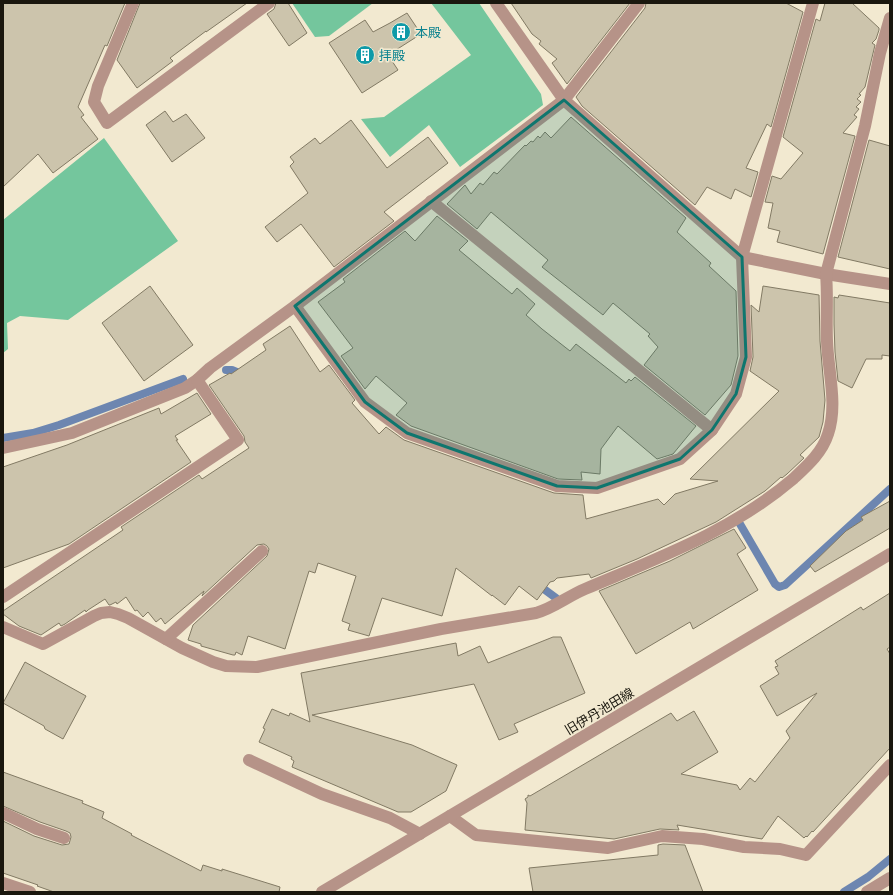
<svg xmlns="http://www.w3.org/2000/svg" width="893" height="895" font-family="'Varela Round','Noto Sans JP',sans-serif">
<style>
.forest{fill:#74c69d}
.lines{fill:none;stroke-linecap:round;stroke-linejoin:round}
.stream{stroke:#6d86b0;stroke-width:8}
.building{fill:#ccc4ac;stroke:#827a64}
.minor{stroke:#b69388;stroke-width:12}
.marked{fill:#0f766e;fill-opacity:0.2;stroke:#0f766e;stroke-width:3;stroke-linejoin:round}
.labels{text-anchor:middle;stroke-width:3;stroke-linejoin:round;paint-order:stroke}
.culture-label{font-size:13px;fill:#0d838f;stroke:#f2e9d0;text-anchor:start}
.street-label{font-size:13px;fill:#1a170e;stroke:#f2e9d0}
</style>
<rect width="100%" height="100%" fill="#f2e9d0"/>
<g class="forest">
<path d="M292,3H373L329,36L315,37Z"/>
<path d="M431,3H479L541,94L543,105L460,167L429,125L390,157L361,119L384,117L471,55Z"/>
<path d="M104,138L178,241L68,320L20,316L7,323L8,349L3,353V220Z"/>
</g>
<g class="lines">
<g class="stream">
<path d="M226,370H232L244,375"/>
<path d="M3,438L33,433L59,425L183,379"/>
<path d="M740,524L775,584L779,587L785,585L890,489"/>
<path d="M537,584L556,598"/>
<path d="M844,892L868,877L890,859"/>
</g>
</g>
<g class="building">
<path d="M3,3H125L107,46L105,45L78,107L84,115L81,117L98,139L53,173L38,154L3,187Z"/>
<path d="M140,3H247L206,32V31L170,58L173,61L137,88L117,60Z"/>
<path d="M276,3H288L307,33L289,46L267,14L274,9Z"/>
<path d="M511,3H630L567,84L552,63L557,59L539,44L541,41L532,34Z"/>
<path d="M646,3H786L803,12L771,127L767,124L746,168L758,172L751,197L735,189L731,199L707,187L695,205L582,106L576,97L645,8Z"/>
<path d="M825,3H852L879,28V30L876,39L872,43L875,45L865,87L859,94L861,95L857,99L861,102L856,107L859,109L854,115L857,117L843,133L855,136L823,254L777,242L780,231L768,228L773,203L765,202L772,176L781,179L803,153L783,137L816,19L820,21Z"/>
<path d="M407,13L421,34L388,55L398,70L362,93L329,43L365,20L373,32L390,23Z"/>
<path d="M165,111L173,122L186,114L205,138L172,162L146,125Z"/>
<path d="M571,117L686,218L677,232L711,263L709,266L736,291L738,356L731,385L705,415L644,365L658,347L648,336L650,334L613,303L603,315L542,267L548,260L491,212L477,229L447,204L465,185L471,194L480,183L483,185L494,172L497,174L525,145L526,146L531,141L533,142L538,136L540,138L545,132L551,138Z"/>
<path d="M351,120L387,168L428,137L448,163L384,212L394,221L334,267L301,224L277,242L265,227L308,193L290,166L294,162L290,157L315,138L320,144Z"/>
<path d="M869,140L890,146V269L838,257Z"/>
<path d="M437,216L468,241L459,250L512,294L517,288L535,304L526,315L542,329L570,351L576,344L626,383L629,379L631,381L635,377L696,426L673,454L657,459L618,426L601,449L600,474L581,472L582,480L558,479L411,426L396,415L407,403L376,376L365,389L341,356L353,348L318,302L345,282L343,279L405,231L415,241Z"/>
<path d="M150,286L193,345L144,381L102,323Z"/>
<path d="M763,286L819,295L820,341L825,400L823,422L819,437L800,455L804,458L787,474L782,478L781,477L765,491L716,522L637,559L591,578L589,574L557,578L554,581L550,582L537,600L519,586L505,605L492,595V596L456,568L442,616L382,598L369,636L348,630L350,624L342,621L356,576L318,563L315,573L309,571L285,649L248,636L242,655L236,652L235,655H233L201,646V644L188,640L193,625L267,556L269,549L267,546L264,544L257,545L202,596L204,591L165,624L161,618L156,622L148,612L143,617L137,610L135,611L126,597L117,604L116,602L110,605H109L105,599L88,610L86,612L85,610L65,624L61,626L59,623L41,635L19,626L3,614V611L123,530L121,527L199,475L202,479L249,448L245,442L244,436L209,385L230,373L231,374L266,350L263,344L290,326L320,372L329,365L355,400L352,403L379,434L386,427L404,440L554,493L583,495L586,519L658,499L664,505L675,494L718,481L690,479L779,391L750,371L753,357L751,305L759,312Z"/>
<path d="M839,295L890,303V356L882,355V359H866L852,388L838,381L835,352L834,324V297L838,298Z"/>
<path d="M197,393L211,414L175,436L178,440H176L191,462L69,544L3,568V467L67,445L159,408L161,414Z"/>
<path d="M890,501V528L815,572L810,566L846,531L863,520L861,517Z"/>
<path d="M734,529L746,548L737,554L758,590L693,629L690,622L636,654L599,591L670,561Z"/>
<path d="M890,593V647L887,649L890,654V748L813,832L812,831L807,837L806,836L804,838L778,816L762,839L677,825L679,830L660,829L614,839L525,830L527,803L525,799L528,797V795L530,796L671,713L677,721L694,711L718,752L681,774L737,785L740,790L750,778L755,782L790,738L786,731L817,693L777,716L760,686L779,674L775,667L778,666L775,661L861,607L863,610Z"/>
<path d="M553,637H561L585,693L514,724L518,732L499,740L474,684L312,715L412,745L457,765L446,791L411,812H398L292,767L294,761L291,759L292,757L259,742L265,729L263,728L272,709L289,716L290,713L310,722L301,673L456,643L458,656L480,646L488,663Z"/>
<path d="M25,662L86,696L63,739L45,729L44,726L3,703Z"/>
<path d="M3,772L83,801L82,803L104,812L102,818L132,834L131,835L201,871L203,865L222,871V869L280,887L279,892H54L37,886L38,885L3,873V821L34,836L62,845L69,844L71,837L70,833L66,831L40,822L3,806Z"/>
<path d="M663,844L685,845L703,892H533L529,868L658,855V845Z"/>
</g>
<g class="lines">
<g class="minor">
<path d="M133,3L98,86L94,102L107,123L269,3"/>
<path d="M496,3L564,100L742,257L826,274L890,284"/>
<path d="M431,201L712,430"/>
<path d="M295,306L365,402L407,433L557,486L597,488L680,459L712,430L736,394L746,357L742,257L813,3"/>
<path d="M3,448L72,433L185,388L197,380L210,368L295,306L564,100L639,3"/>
<path d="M3,597L238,440L197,380"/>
<path d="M3,627L43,644L94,616L101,613L110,612L118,614L128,618L182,648L213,662L226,666L257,667L441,629L536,613C554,608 568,596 585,589C658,558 732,531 793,479C807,466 822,453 828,434C838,405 828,371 827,341C826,318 828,296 826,274L865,126L880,53L890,18"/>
<path d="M166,639L262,551"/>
<path d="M249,760L322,794L390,818L420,834"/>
<path d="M3,813L37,829L64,838"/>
<path d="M450,816L476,835L608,848L662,836L703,839L744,847L780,849L806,855L890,765"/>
<path d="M3,883L30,892"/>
<path d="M322,892L890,554"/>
<path d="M867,892L890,878"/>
</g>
</g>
<path class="marked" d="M564,100L742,257L746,357L736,394L712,430L680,459L597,488L557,486L407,433L365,402L295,306Z"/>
<defs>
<g id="building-disc" transform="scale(1)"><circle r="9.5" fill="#0f9aa8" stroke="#f2e9d0"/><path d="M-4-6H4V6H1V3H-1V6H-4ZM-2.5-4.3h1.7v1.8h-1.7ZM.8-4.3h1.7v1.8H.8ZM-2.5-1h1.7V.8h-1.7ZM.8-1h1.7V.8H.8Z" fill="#fff"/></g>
</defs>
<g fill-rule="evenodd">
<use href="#building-disc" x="401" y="32"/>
<use href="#building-disc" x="365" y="55"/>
</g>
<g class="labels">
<g class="culture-label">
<text x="415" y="37">本殿</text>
<text x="379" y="60">拝殿</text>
</g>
<g class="street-label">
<text transform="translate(599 711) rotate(-31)" y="5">旧伊丹池田線</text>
</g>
</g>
<rect width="893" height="895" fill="none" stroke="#1a170e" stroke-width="8"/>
</svg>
